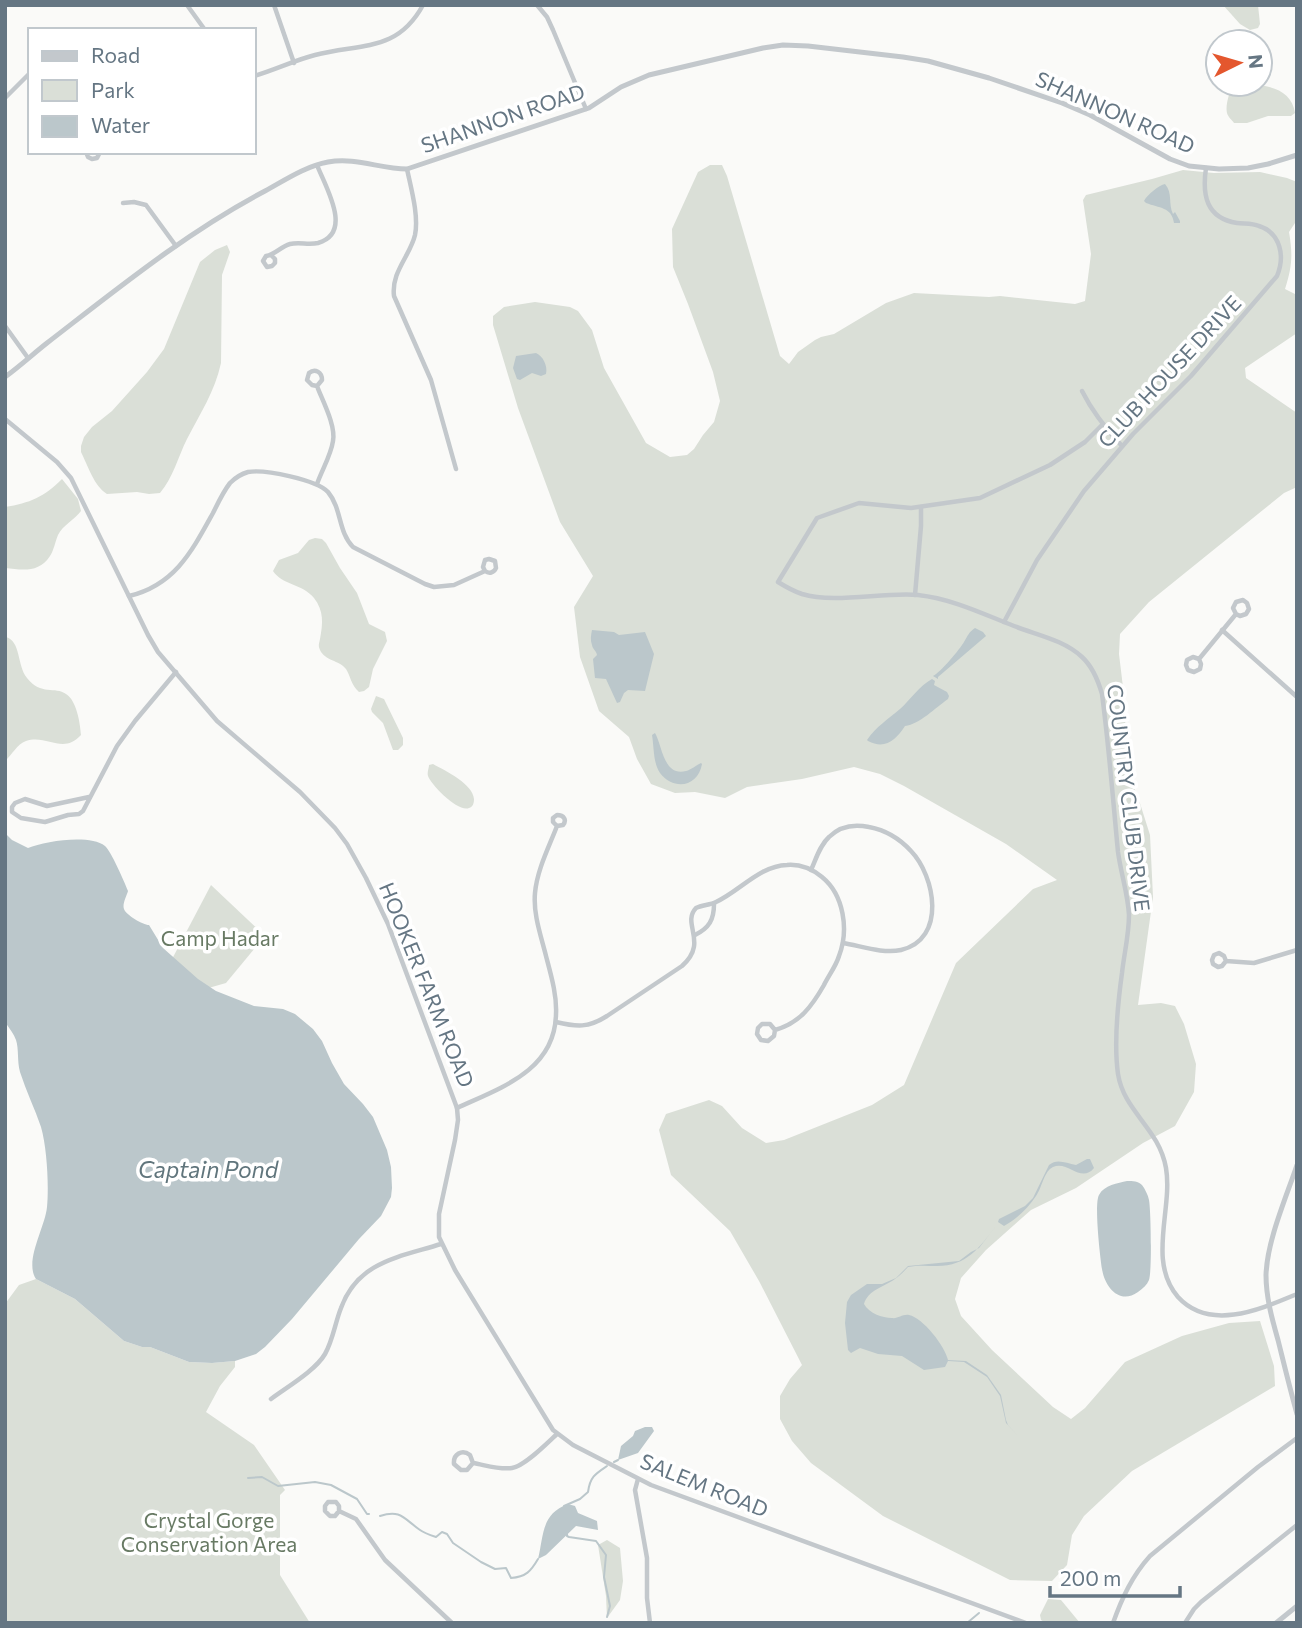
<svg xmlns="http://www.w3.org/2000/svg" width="1302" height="1628" font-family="Commissioner,sans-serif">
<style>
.green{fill:#dadfd7}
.water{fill:#bbc7cb}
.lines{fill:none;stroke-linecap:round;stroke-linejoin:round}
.stream{stroke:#bbc7cb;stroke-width:2}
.minor{stroke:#c3c8cc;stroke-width:4.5}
.tertiary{stroke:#c3c8cc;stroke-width:5}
.labels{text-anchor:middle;stroke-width:7;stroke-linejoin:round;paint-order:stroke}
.street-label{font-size:21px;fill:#657683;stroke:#fff}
.park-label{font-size:21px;fill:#687a64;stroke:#fff}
.water-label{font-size:23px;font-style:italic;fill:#60757c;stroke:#fff}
</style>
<rect width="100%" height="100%" fill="#fafaf8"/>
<g class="green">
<path d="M1223,5H1258L1260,24L1258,28L1250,30L1240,24Z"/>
<path d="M1233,84C1257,84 1291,84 1295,113L1291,116H1268L1247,123H1234C1232,120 1228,117 1227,113C1225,105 1230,91 1233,84Z"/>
<path d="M710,165H722L727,176L780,356L789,364L798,352L815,340L821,337L834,334L886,303L914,293L989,297L1000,296L1075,304L1085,301L1091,254L1083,200L1086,195L1152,179L1183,170L1214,173L1260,172L1287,178L1297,182V220L1289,232C1293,255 1292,267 1285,289L1297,295V333L1245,368L1246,378L1297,413V487L1284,493L1149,602L1120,634L1119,654L1125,704L1126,769L1138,797L1150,835L1153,897L1138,1005L1161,1003L1175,1006L1184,1024L1196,1064L1194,1092L1175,1126L1143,1143L1076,1188L1031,1210L986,1250L961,1278L955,1299L961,1316L992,1350L1053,1407L1071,1419L1085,1408L1125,1362L1182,1336L1229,1323L1260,1321L1274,1366L1275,1386L1132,1471L1084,1516L1072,1535L1067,1565L1052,1581L1010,1580L883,1516L811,1463L792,1441L780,1419V1396L790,1379L802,1365L759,1281L730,1231L671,1175L659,1130L666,1114L709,1100L722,1106L742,1128L766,1143L784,1140L872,1105L904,1085L956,963L1033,889L1057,880L1006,844L904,786L880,774L854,767L802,779L747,787L725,798L695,792L675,793L651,784L637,759L629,737L599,711L580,657L574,607L593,576L560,522L518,408L493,325V316L504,307L535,302L570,307L578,311L592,330L604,368L646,443L670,457L687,455L694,449L703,435L714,422L720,401L713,372L688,304L673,267L672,229L698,172Z"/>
<path d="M227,245L230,252L222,275L221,363C215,391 200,414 187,439C178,457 173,478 160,493L149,494L137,492L107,494C94,486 88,466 81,452V446L84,437L92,427L112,411L147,372L164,349L200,262L215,250Z"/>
<path d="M62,479L78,499L81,511C74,520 63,525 58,535C55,542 54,550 50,556C39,573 23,570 5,568V507C30,503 44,497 62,479Z"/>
<path d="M315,538L322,539L326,543L340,568L357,593L369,624L385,632L387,641L373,669L369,687L364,691L359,692C351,685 351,677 346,669C339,660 325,661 320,650C318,645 319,644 320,639C323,623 324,611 314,598C303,584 282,585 273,571L279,560L298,553L309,540Z"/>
<path d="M6,637C21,641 17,666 27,678C41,696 55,686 66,694C77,701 80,723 81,735C63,755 47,734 26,741C17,744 12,755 5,761Z"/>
<path d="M376,696L384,699L403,738V745L398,750H393L383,723L372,712L371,709Z"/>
<path d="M433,764C446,771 473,784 474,799C474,803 473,807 469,808C459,813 431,785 428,776C427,772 429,768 429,765Z"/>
<path d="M211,885L265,936L226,983L205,989L171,961Z"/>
<path d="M36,1279L75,1299L124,1341L142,1347H150L189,1362L212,1363L235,1361V1367L220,1386L206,1412L254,1445L285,1490L280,1495V1575L310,1623H5V1304L19,1285Z"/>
<path d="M607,1540L620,1548L623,1581L620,1600L607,1618L606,1596L598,1545Z"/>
<path d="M1048,1599L1061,1600L1080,1623H1046L1041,1620L1040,1615Z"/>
</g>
<g class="water">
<path d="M1165,184C1173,193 1168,204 1173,214L1175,212L1180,221V223H1174C1172,207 1159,208 1146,203L1144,201C1147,195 1159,185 1165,184Z"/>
<path d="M536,353C543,356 548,366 546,374L541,376L532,373L520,380L517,379L513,368L516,356Z"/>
<path d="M975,628L983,632L986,636L938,677V679L933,676C940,673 960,649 964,642C968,635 969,632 975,628Z"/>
<path d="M592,630L614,632L619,635L645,632L654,654L645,691L628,690L624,693L620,702L617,703L606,679L595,678L593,659L597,655C596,650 593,650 592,645C590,640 591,635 592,630Z"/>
<path d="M932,679L935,681L934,685L947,692L949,696L948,699C935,708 920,724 905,726C896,740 885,750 868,741L867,740C876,727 888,719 900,709C911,699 919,686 932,679Z"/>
<path d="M655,733C662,744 663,777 686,771C691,770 696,765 701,763L702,764C698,787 674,791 660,773C653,763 654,746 652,735Z"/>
<path d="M5,833L12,840L28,848C45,841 90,834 105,846C111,851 124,881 128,891C127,895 122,904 124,909C126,915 143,925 149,925L163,948L198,979L216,991L254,1006L283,1009L295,1014L313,1029L322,1041L332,1063L344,1084L363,1104L373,1117L387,1150L391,1167L392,1188L391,1197L381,1216L359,1239L292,1319L265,1347L256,1354L235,1361L212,1363L189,1362L150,1347H142L124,1341L75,1299L36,1279C24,1261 45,1228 47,1207C49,1185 47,1148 41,1127C35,1109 26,1091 20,1072C17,1061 19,1049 16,1040C14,1034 9,1028 5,1022Z"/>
<path d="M1087,1159H1090L1094,1168C1081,1184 1068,1160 1053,1167C1044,1171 1042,1188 1036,1196C1028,1208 1017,1219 1004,1226L998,1222L999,1219L1025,1206L1033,1198L1049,1165C1057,1158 1066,1163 1076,1165Z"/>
<path d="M1127,1181C1133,1181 1138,1181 1142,1185C1145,1189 1148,1195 1149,1200C1151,1210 1152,1272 1149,1280C1147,1285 1143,1288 1138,1292C1120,1305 1105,1288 1102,1269C1100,1256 1094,1204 1099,1195C1104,1185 1118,1183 1127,1181Z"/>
<path d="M996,1226C979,1248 967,1266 937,1266C927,1266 918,1265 908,1267C904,1271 900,1276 895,1279C884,1287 868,1290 864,1304C869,1313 882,1318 892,1318C898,1319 902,1314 909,1315C923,1318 945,1346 948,1360L966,1361L987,1375L1001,1395L1006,1420L1008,1425L1030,1449L1006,1423L1000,1396L987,1377L964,1362L948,1361L945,1367L924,1370L902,1356L878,1354L860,1348L851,1353L848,1350L845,1323L847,1302L851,1295L867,1284H882L896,1278L908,1266L959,1261L971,1252L979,1248Z"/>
<path d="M645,1427H652L654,1431L638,1453L618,1460L621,1446L633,1436L635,1431Z"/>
<path d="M568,1504L575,1506L578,1513L597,1521L598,1530L576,1526L546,1555L538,1559C544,1535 541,1514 568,1504Z"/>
</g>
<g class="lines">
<g class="stream">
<path d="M614,1462L618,1460"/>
<path d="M248,1478L262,1477L278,1486L315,1482L331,1485L357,1499L367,1514H369"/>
<path d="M564,1506L580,1499L588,1492C590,1477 595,1474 607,1466"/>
<path d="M380,1516C401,1509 404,1519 420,1530C424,1533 430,1535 436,1537L442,1532L447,1534L453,1543L481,1562L495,1569L506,1568L511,1578C526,1577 531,1571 538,1559"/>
<path d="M567,1532V1536L569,1537L596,1541L606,1555L604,1577L610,1606L607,1617"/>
<path d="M967,1623L979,1613"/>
</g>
<g class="minor">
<path d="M187,5L205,30"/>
<path d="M274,5L294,63"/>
<path d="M537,5L547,17L553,30L586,109"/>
<path d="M254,76C275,70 295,60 315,55C360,43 397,53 423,5"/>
<path d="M5,98L30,73"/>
<path d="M86,152L88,157L92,159L97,158L100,152"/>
<path d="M407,169C411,188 419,216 415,235C410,256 391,272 394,296L431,380L456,469"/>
<path d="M123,203L134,202L146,205L176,246"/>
<path d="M272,256L275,259V263L272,266L267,267L263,261L266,256C275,255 280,247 290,244C299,242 309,245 318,243C354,233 325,186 317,165"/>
<path d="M5,326L28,358"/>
<path d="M317,386L312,385L307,380L309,373C315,368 322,372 322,380L317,386C322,400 336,425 333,441C331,455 322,470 317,484"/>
<path d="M1082,391C1093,413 1106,429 1122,446"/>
<path d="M5,419L57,462L71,478L148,635L158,652L217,721L300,792L335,828L347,844L366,878L388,924L457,1108L458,1120L455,1140L439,1214V1237L455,1270L553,1430L573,1445L651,1485L1026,1623"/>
<path d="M1102,425L1085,442L1050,465L980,498L911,508L859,503L817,518L778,582C786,587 793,591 802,594C835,604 882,592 918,595C953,599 983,614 1014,626C1037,635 1064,640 1082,657C1093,667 1098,680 1102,694C1109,747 1113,800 1118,852C1121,874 1128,894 1129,915C1129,935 1124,954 1122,973C1118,1002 1114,1046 1118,1074C1124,1112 1159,1128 1166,1168C1173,1209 1147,1261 1178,1297C1210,1332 1261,1309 1297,1294"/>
<path d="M915,595L921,526V507"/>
<path d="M129,596C175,585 192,551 213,513C218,503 223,492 230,483C235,478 241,474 248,472C265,469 317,480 328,492C342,509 338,532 353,547L425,584L434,587L454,585L485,571C489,574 494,573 496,568L495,561L489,559L485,560L483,567L485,571"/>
<path d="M1004,622L1037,560L1084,491L1133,434L1191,376L1277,276C1285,257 1281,233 1259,226C1252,223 1244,224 1237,223C1206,218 1202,195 1206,168"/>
<path d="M1222,630L1297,697"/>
<path d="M1199,659L1201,664L1200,669L1194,672L1188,670L1186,665L1187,660L1193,657L1199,659L1236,614L1240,616L1246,614L1249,609L1247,603L1243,600L1236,602L1233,608L1236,614"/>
<path d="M89,797L47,806L25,799L15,803L12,807V812L21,818L45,822L68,815L79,814L83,811L117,746L135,721L176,672"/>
<path d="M811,870C816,859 820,845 829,837C840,826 855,824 869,827C885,830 900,839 911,851C935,876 947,939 901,950C883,954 861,946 843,943"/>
<path d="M695,935C709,928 714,920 714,904"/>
<path d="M1226,961L1222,966L1218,967L1213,964L1212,960L1214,955L1219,953L1224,956L1226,961L1254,963L1297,950"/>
<path d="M556,1022C577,1027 588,1028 607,1016L682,966C709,942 681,924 696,908C702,905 710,905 716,902C740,891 759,866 787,865C799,864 812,869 822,877C844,895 849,930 839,956C836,966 829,975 824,985C812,1006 800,1023 775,1030L770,1024H762L758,1028L757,1034L761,1040L768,1041L774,1036L775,1030"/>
<path d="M457,1108C500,1088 555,1071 556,1014C557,995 551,975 546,956C541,936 533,914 535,893C537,870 549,847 557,826L563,825C567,820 564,815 557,815L553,818V822L557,826"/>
<path d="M271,1399C287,1387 315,1371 325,1354C333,1340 335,1323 341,1308C358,1261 400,1257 441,1244"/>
<path d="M473,1463L467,1470H461L454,1464C453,1454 462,1449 470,1455L473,1463C485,1465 500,1470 512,1468C525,1466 547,1443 557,1434"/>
<path d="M638,1479L635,1490L647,1558V1598L650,1623"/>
<path d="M339,1511L335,1516H330L325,1511V1506L328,1502H336L339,1506V1511L356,1519L385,1560L452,1623"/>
<path d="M1113,1623C1122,1598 1132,1576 1150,1556L1258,1467L1297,1438"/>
<path d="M1185,1623L1194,1609L1201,1602L1297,1525"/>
</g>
<g class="tertiary">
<path d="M5,377C20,366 33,354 47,343C117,289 187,232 265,191C285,180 306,166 328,162C356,157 380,169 407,169L589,108L621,87L649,75L763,48L783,45L808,46L903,57L928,61L989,78L1062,103L1090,115L1170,159L1189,166L1219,169L1248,168L1268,164L1297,155"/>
<path d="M1297,1165C1286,1198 1267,1241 1266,1275C1266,1297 1272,1319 1278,1340C1284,1364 1290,1389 1297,1414"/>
<path d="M1276,1623L1297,1606"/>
</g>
</g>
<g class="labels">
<g class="street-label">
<text transform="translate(1115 113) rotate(24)" y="7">SHANNON ROAD</text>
<text transform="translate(503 119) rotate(-19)" y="7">SHANNON ROAD</text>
<text transform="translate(1170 372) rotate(-47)" y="7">CLUB HOUSE DRIVE</text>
<text transform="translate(1128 798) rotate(83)" y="7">COUNTRY CLUB DRIVE</text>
<text transform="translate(426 985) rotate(68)" y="7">HOOKER FARM ROAD</text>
<text transform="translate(704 1486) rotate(22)" y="7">SALEM ROAD</text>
</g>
<g class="park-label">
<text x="220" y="946">Camp Hadar</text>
<text x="209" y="1528">Crystal Gorge<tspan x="209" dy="24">Conservation Area</tspan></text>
</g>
<g class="water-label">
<text x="208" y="1178">Captain Pond</text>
</g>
</g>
<rect width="1302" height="1628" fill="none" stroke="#657683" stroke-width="14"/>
<rect x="28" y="28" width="228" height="126" fill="#ffffff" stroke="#c1c8cd" stroke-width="2"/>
<rect x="42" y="51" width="35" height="10" fill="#c3c8cc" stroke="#c1c8cd" stroke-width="2"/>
<text x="91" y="63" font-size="21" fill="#657683">Road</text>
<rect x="42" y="80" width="35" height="21" fill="#dadfd7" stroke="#c1c8cd" stroke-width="2"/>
<text x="91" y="98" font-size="21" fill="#657683">Park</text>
<rect x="42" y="116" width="35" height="21" fill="#bbc7cb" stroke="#c1c8cd" stroke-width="2"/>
<text x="91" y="133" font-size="21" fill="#657683">Water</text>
<g transform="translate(1239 63) rotate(85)"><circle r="33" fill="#ffffff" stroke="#c1c8cd" stroke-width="2"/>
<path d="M0-5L12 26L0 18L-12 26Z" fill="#e4572e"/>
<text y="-10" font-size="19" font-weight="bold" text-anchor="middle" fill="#657683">N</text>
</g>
<path d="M1050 1586v10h130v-10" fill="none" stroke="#657683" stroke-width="3.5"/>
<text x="1060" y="1586" font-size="21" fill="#657683" stroke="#ffffff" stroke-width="5" paint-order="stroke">200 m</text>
</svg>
